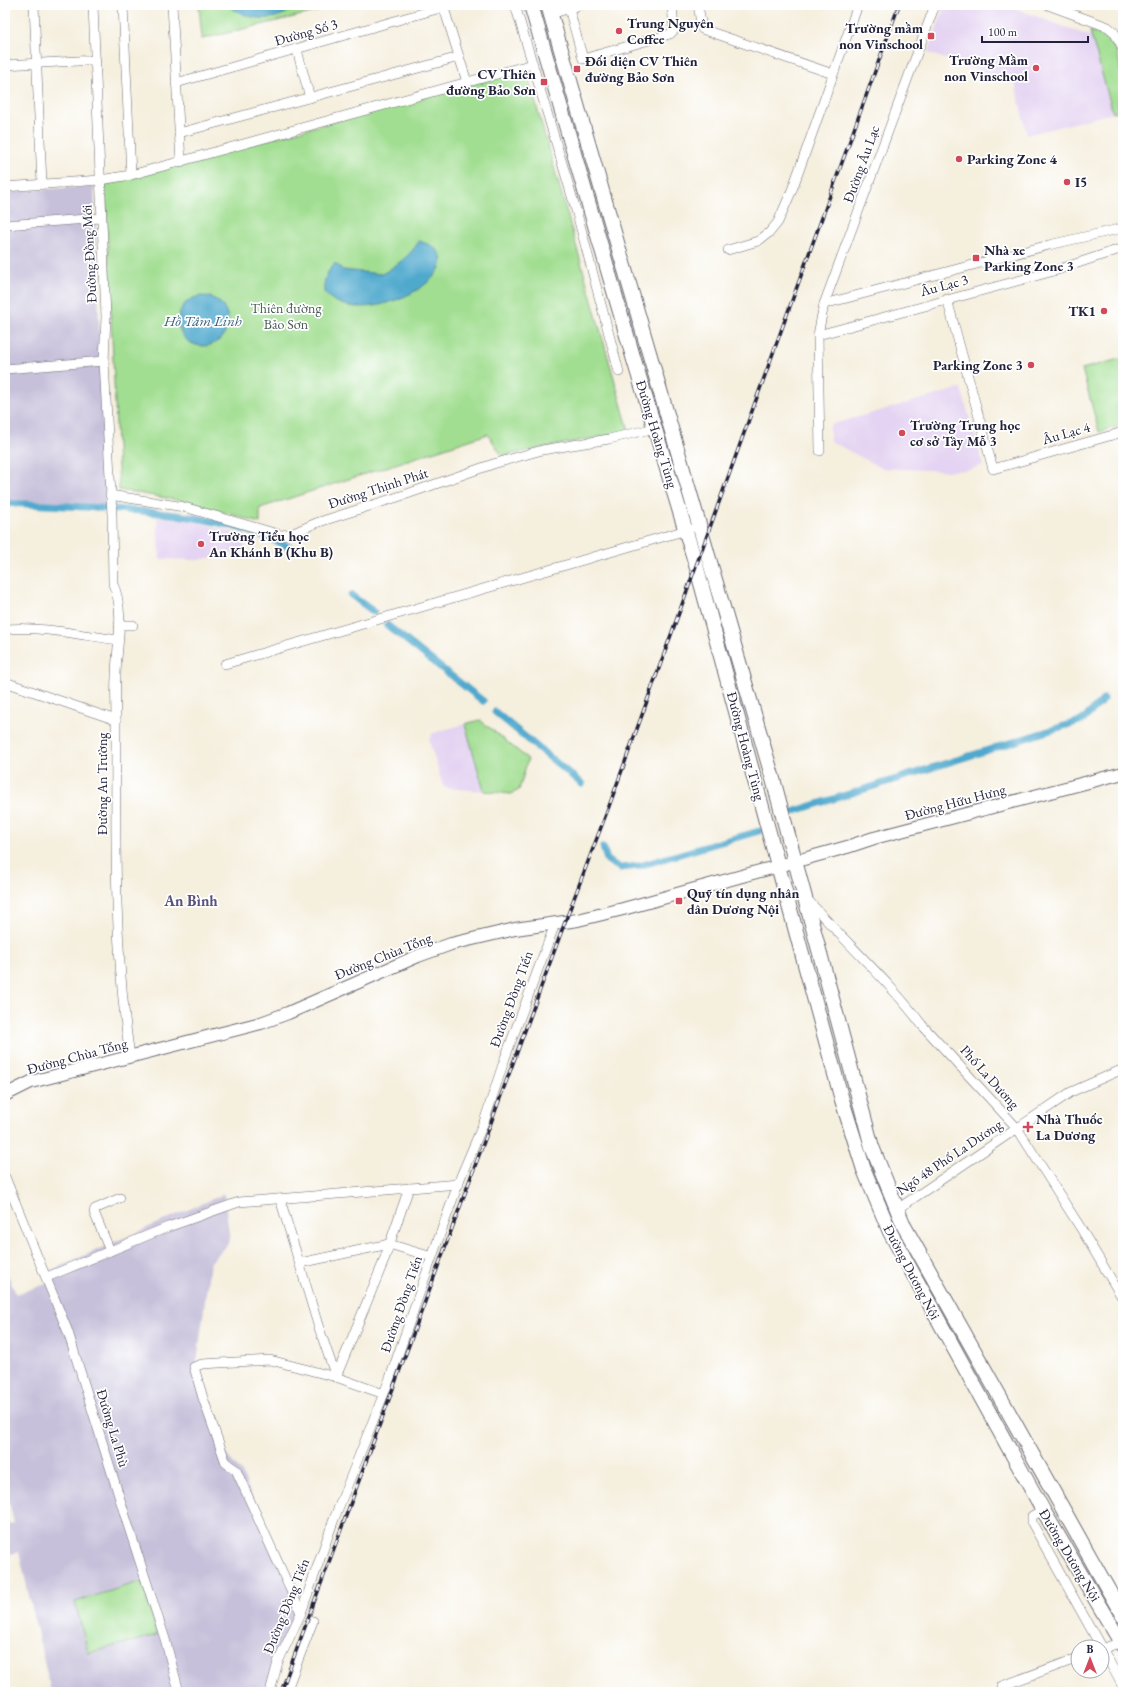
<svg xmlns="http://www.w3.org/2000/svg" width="1128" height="1697" font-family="'EB Garamond',serif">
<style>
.built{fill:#e4d3f2}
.industrial{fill:#c6c0da}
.green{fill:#a1de91;stroke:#628066}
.water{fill:#50a9cd;stroke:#396684}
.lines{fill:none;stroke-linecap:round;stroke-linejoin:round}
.canal{stroke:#50a9cd;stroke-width:7}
.street-casing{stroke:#6c6a74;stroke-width:10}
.secondary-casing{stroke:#6c6a74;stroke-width:14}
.primary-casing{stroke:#6c6a74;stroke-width:16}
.street{stroke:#fff;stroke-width:9}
.secondary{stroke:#fff;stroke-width:12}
.primary{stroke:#fff;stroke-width:14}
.rail-casing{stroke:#22223b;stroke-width:3.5}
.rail{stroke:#fff;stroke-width:2;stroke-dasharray:6;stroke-linecap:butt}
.poi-dot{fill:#d1495b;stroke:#fff;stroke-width:1.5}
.labels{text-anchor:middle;stroke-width:3.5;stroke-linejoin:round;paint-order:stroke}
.poi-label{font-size:14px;font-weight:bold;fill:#22223b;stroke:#fff;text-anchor:start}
.street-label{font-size:14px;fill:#22223b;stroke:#fff}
.park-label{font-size:14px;fill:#485a55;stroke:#fff}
.water-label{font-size:15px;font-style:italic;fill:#375f7d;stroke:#fff}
.neighbourhood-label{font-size:15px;font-weight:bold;fill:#59537c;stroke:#fff}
</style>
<rect width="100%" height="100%" fill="#fff"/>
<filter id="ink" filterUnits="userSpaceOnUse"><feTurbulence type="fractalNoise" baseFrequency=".025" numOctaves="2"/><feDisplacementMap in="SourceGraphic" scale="8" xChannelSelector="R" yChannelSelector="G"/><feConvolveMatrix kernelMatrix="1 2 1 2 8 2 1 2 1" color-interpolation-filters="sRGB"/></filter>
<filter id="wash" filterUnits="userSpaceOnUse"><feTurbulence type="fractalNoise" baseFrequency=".012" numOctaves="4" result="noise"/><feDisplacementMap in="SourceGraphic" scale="16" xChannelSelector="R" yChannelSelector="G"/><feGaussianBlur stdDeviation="0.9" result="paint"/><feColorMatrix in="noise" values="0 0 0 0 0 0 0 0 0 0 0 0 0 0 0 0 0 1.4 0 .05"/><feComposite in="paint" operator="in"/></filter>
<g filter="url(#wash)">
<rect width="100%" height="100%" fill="#f5efde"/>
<g class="built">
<path d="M945,5H1006L1089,36L1090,31L1113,113L1027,135L1015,83L928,53Z"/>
<path d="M961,388L983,465L968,470L949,471L882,468L830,441V425Z"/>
<path d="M157,517L197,522L245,536L244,551L198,560L160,559Z"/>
<path d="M465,724L484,791L446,788L443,786L429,740L433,733Z"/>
</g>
<g class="industrial">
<path d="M94,186L106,506L5,500V192Z"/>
<path d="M224,1194L230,1241L210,1263L196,1370L227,1456L242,1473L298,1609L268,1692H51L19,1552L6,1555L5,1552V1526L14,1523L8,1497L5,1498V1268L16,1294L49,1283L47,1272Z"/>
</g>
<g class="green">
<path d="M199,5H344L202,39Z"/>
<path d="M1090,31C1096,33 1102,35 1107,39C1124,53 1123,91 1123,111L1113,113Z"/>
<path d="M526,69L629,431L502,456L488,434L260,508V523L189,502L119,490L105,184Z"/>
<path d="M1123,358V425L1099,432L1082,369Z"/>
<path d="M480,720L528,759L519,790L511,794L484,791L465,724Z"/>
<path d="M142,1581L157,1635L88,1653L75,1602Z"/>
</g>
<g class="water">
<path d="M227,5H297C293,8 289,12 284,14C265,23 243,17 227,5Z"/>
<path d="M419,241C494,262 361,339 324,292C323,279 327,272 335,263L343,270L382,274C397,265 410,256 419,241Z"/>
<circle cx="203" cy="321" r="25"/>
</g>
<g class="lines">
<g class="canal">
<path d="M5,503C91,508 219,507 294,550"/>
<path d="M351,595L374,612"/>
<path d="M387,625L483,701"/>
<path d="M495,712L582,784"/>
<path d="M792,812L1083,720L1104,699"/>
<path d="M603,847L607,860L620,868L639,866L759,831"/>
</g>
</g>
</g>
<g filter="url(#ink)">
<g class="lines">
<g class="street-casing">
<g id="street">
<path d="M34,5L42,184"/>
<path d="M93,5L106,317L104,361L112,515L113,584C126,612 116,648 116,677C115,691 116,706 116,720C116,832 113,945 130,1056"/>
<path d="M123,5L131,175"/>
<path d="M172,5L181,162"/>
<path d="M443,5L467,82"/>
<path d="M515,5L576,210L619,372"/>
<path d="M568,5L583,59L670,34L674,30L672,5"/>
<path d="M698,5L702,29L833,74"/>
<path d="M1048,5L1108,27L1114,32L1123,48"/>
<path d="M551,14L580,5"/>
<path d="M297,50L310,98"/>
<path d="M5,65L96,60"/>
<path d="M176,83L444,7"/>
<path d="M179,133L459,57"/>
<path d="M5,187L100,180L131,175L533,64"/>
<path d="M5,225L101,218"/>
<path d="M728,250L758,241L770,232L778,222L792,190L858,5"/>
<path d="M947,299L993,469L1123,432"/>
<path d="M824,304L1049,245L1123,228"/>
<path d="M818,335L1054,271L1123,248"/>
<path d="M5,369L104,361"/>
<path d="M820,451L818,335L824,304L935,5"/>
<path d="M110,495L184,507L281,535L291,534L316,523L407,494L493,464L542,450L609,439L655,428"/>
<path d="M119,625H133"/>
<path d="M5,629C42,626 81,635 118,640"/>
<path d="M225,664L690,529"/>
<path d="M5,682L116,720"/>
<path d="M808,900C845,942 888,980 922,1025L1017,1128L1080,1227L1123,1299"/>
<path d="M5,1177L68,1332L128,1525L165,1639L179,1692"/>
<path d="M280,1199L318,1325L336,1377"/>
<path d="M896,1210L1071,1092L1123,1069"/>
<path d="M110,1251L94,1212L95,1209L120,1198"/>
<path d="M300,1263L389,1244L432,1257"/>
<path d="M47,1277L168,1227L239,1202L459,1184"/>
<path d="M336,1377L383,1263L409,1188"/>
<path d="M1043,1510L1032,1516V1523L1101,1647"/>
<path d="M301,1613L236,1470L226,1463L203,1398L194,1367L202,1364L270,1360L336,1377L384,1394"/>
<path d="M1102,1648L1123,1687"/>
<path d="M1102,1649L1121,1642"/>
<path d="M270,1692L278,1662L301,1613L334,1519L390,1378L432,1257L461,1176L484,1122L505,1058L555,924"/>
<path d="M286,1692L313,1621"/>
<path d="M1003,1692L1002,1686L1078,1658"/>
</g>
</g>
<g class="secondary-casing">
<path id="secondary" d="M5,1095L31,1082L261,1023L288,1013L418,956L451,944L515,929L578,920L623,909L847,847L874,838L1123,773"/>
</g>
<g class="primary-casing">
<g id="primary">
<path d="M531,5L634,360L696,565L842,1100L864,1170L890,1232L1043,1510L1123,1646"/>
<path d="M548,5L773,779L872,1147L904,1226L1123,1616"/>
</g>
</g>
<use href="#street" class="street"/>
<use href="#secondary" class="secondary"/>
<use href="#primary" class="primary"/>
<g class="rail-casing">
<path id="rail" d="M281,1692L565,922L608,809L899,5"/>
</g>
<use href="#rail" class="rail"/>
</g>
</g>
<g class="poi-dot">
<circle cx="619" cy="31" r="4"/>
<rect x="927" y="32" width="8" height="8" rx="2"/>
<circle cx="1036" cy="68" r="4"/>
<rect x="573" y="65" width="8" height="8" rx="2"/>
<rect x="540" y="78" width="8" height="8" rx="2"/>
<circle cx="959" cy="159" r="4"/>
<circle cx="1067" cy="182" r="4"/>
<rect x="972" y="254" width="8" height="8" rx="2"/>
<circle cx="1104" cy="311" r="4"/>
<circle cx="1031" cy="365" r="4"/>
<circle cx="902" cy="433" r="4"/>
<circle cx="201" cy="544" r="4"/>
<rect x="675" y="897" width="8" height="8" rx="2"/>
<path d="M1026 1121h4v4h4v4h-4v4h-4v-4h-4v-4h4z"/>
</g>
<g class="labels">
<g class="poi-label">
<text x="627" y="28">Trung Nguyên<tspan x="627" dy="16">Coffee</tspan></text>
<text x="923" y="33" text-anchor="end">Trường mầm<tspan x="923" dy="16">non Vinschool</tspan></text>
<text x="1028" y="65" text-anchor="end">Trường Mầm<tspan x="1028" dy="16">non Vinschool</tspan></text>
<text x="585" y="66">Đối diện CV Thiên<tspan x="585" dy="16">đường Bảo Sơn</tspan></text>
<text x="536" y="79" text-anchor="end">CV Thiên<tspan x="536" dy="16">đường Bảo Sơn</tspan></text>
<text x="967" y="164">Parking Zone 4</text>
<text x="1075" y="187">I5</text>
<text x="984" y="255">Nhà xe<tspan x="984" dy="16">Parking Zone 3</tspan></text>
<text x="1096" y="316" text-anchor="end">TK1</text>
<text x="1023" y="370" text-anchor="end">Parking Zone 3</text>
<text x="910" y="430">Trường Trung học<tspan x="910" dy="16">cơ sở Tây Mỗ 3</tspan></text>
<text x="209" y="541">Trường Tiểu học<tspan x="209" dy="16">An Khánh B (Khu B)</tspan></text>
<text x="687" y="898">Quỹ tín dụng nhân<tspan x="687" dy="16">dân Dương Nội</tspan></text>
<text x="1036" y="1124">Nhà Thuốc<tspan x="1036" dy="16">La Dương</tspan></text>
</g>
<g class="street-label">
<text transform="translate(306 32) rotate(-16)" y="5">Đường Số 3</text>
<text transform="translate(861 164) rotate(-70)" y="5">Đường Âu Lạc</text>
<text transform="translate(89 254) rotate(-93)" y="5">Đường Đồng Mới</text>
<text transform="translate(944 285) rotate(-15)" y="5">Âu Lạc 3</text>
<text transform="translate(1066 433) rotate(-16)" y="5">Âu Lạc 4</text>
<text transform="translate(657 434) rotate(73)" y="5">Đường Hoàng Tùng</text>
<text transform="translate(378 488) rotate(-18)" y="5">Đường Thịnh Phát</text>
<text transform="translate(746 746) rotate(75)" y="5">Đường Hoàng Tùng</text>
<text transform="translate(102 784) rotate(-90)" y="5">Đường An Trường</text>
<text transform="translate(955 802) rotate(-15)" y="5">Đường Hữu Hưng</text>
<text transform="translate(383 956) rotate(-22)" y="5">Đường Chùa Tổng</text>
<text transform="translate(511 999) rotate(-70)" y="5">Đường Đồng Tiến</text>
<text transform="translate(77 1056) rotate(-15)" y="5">Đường Chùa Tổng</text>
<text transform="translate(990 1077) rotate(48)" y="5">Phố La Dương</text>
<text transform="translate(949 1157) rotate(-34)" y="5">Ngõ 48 Phố La Dương</text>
<text transform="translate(912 1272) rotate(62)" y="5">Đường Dương Nội</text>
<text transform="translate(401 1304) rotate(-71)" y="5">Đường Đồng Tiến</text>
<text transform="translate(113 1428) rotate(73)" y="5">Đường La Phù</text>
<text transform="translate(1070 1555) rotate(59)" y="5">Đường Dương Nội</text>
<text transform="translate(286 1606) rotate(-68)" y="5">Đường Đồng Tiến</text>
</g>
<g class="park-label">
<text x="286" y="313">Thiên đường<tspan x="286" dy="16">Bảo Sơn</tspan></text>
</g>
<g class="water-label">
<text x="203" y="326">Hồ Tâm Linh</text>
</g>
<g class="neighbourhood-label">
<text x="191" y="906">An Bình</text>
</g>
</g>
<rect width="1128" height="1697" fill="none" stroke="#fff" stroke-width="20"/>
<g transform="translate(1090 1659)"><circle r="19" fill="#ffffff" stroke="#a7a7b1"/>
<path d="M0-3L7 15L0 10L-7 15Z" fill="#d1495b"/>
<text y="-6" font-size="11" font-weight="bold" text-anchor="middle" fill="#22223b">B</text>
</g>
<path d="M982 36v6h106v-6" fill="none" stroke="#22223b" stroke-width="2"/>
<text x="988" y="36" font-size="12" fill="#22223b" stroke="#ffffff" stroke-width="3" paint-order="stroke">100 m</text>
</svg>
